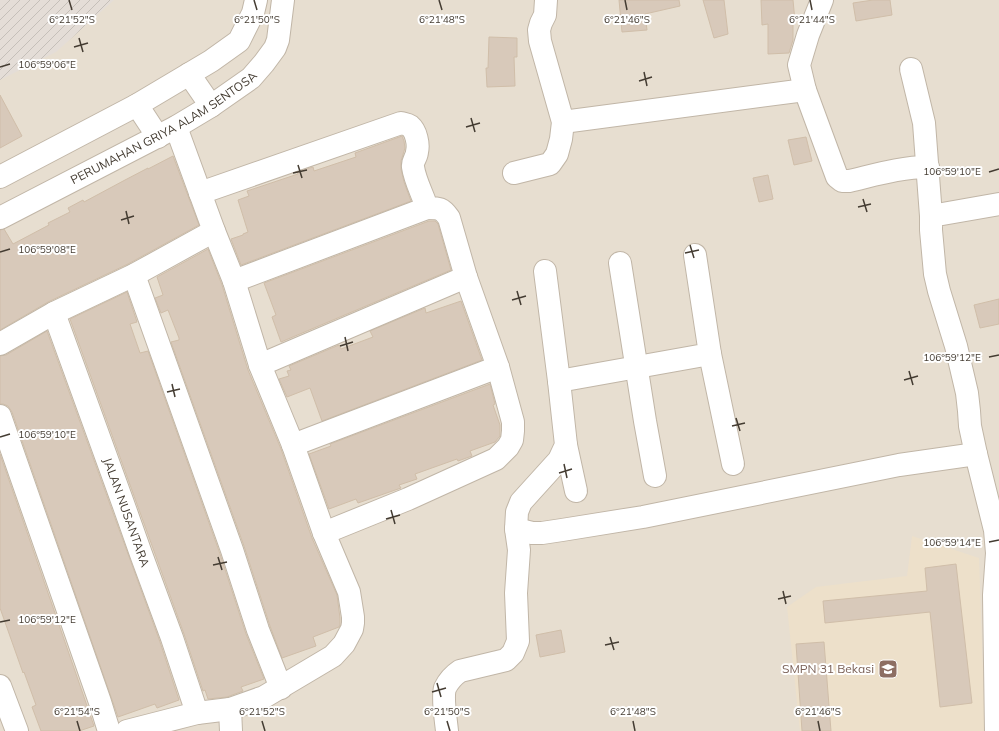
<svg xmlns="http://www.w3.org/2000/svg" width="999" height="731" font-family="Mulish,sans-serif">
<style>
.residential{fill:#e7ded0}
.industrial{fill:url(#industrial-furrows)}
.education{fill:#ede0ca}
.building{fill:#d8c9ba;stroke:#d0bea9}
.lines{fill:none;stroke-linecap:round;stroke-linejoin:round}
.minor-casing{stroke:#c1b6a7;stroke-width:24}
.tertiary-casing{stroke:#c1b6a7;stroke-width:24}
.minor{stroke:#fff;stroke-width:22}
.tertiary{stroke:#fff;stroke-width:22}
.ticks{fill:none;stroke:#443c32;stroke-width:1.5}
.labels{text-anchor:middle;stroke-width:4;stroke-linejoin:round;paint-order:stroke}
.street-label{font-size:12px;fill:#443c32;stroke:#fff}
.education-label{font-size:12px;fill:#785e54;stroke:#fff;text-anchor:end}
.ticks-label{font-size:10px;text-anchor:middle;fill:#443c32;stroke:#fff;stroke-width:4;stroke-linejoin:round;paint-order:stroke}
</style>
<defs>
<pattern id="industrial-furrows" width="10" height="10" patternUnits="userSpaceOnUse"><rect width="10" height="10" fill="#e4ddd7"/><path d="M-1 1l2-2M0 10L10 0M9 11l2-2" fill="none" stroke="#c5bfb9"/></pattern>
</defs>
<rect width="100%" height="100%" fill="#f2ece2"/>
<rect class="residential" x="0" y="0" width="999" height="731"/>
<path class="industrial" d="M0,0H114L56,52L0,80Z"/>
<path class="education" d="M912,536L979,558L985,731H800L787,607L816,587L907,576Z"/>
<g class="building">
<path d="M619,0H679L680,6L645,14L647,30L622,32Z"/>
<path d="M703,0H724L728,34L714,38Z"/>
<path d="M761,0H793L795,21H793V40L789,53L768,54V24L762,25Z"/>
<path d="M873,0H890L892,15L856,21L853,3Z"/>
<path d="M489,37L517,38V57H514L515,86L487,87L486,68H488Z"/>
<path d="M0,95L22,136L0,148Z"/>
<path d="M402,136L404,141L405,148L401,161V169L404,182L411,201L241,265L231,239L243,235V234L248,232L238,200L249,196L247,191L298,174L297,172L313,167L314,171L356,157L355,153Z"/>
<path d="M806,137L812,161L794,165L788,140Z"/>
<path d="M173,156L199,225L128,264L48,302L0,330V230L4,229L13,244L49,225L48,223L70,212L68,208L83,200L84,202L125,180L148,168V169Z"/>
<path d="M768,175L773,199L759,202L753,178Z"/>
<path d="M429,221H435L438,224L451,270L281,342L272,317L276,315L264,283Z"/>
<path d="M208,249L222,285L248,370L281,449L312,538L337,595L340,618V625L339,627L313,637L316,646L282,658L270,626L244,546L171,342L179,340V338L168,310L161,313L155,298L163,295L157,277Z"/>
<path d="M127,292L137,322L130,324L140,353L148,351L220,554L246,634L264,679L241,687L243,691L227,697L208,699L205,690L203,691L184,634L70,319Z"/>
<path d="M999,299V324L980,328L974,305Z"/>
<path d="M461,301L482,360L322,421L310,388L287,397L279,379L289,376L287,371L291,370L289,366L339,345L341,349L373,337L370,331L425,308L426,313Z"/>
<path d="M47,331L160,642L179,700L157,708L155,704L118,717L12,412L8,406L3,404H0V356L6,355Z"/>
<path d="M490,384L495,404L493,405L500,425V436L495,442L470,451L472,456L458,461L457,459L415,474L417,479L399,485L401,488L358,503L356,499L329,509L309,454L331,446L330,444Z"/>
<path d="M0,454L94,726L79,731H41L32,707L36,705L24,672L23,673L0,608Z"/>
<path d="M956,564L972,703L940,707L930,612L825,623L823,601L927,591L925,568Z"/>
<path d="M561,630L565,652L540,657L536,635Z"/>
<path d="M824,642L831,731H802L796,644Z"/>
</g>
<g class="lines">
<g class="minor-casing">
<g id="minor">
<path d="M822,0L808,35L799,65L805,90L837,177L842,181H849C875,175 901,167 928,167"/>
<path d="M911,69L924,123L931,216"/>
<path d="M189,74L211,106"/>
<path d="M137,105L158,137"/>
<path d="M563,122L805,90"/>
<path d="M514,173L550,164L557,154L561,139L563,122L540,41L539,30L541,23L545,15L546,0"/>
<path d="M0,177L137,105L211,61L239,41L253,13L256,0"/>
<path d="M200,193L401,123C404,124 407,124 410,126C416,131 419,144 417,152C417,157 412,161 413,167C415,181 423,195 427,208C439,208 442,208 449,218L466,277L498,367L513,422V431L512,440L508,447L496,459L408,499L324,533"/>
<path d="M620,263L645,421L655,476"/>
<path d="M134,275L232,550L258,630L281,688"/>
<path d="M234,281L427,208"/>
<path id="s1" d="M54,313L124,506L141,554L172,638L197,713"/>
<path d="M0,344L54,313L134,275L214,231"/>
<path d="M710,354L733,464"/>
<path d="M260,365L466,277"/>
<path d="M559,381L710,354L695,255"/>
<path d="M0,416L100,702L109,731"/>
<path d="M293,445L498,367"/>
<path d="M566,445L576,491"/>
<path d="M516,529L517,512L521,502L559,460L566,445L559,381L545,271"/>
<path d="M0,686L17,731"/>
<path d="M230,709L231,731"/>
<path d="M127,731L197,713L230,709L264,697L333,656L344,644L352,629L353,623V617L349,592L324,533L293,445L260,365L234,281L214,231L176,127"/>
<path d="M447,731C446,720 442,698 445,688C448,682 454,675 460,671L506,660L513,653L518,641L516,593L519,550L516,529L532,533H542L562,530L643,517L899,465L976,454"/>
<path d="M996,731L994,595L997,553L995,530L976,454L970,426L969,411L967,393L956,346L939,291L935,274L931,230V216L999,204"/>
</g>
</g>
<g class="tertiary-casing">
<g id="tertiary">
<path id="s2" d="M0,218L176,127L211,106L251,78L264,63L275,48L278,40L283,0"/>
</g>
</g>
<use href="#minor" class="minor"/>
<use href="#tertiary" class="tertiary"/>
</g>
<path class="ticks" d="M69,0L72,10M254,0L257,10M439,0L442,10M625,0L627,10M810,0L812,10M79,38L83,52M74,47L88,43M0,67L10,64M644,72L647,86M639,81L652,77M471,118L475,132M466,127L480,123M298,165L302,178M989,172L999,169M293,173L307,170M863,199L867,212M858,207L871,204M126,211L129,224M121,220L134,216M690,245L694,258M0,252L10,249M685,253L699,250M517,291L521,305M512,300L526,296M345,337L348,351M340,346L353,342M989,357L999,355M909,371L913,385M904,380L918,376M172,384L175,397M167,392L180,389M736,418L740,431M732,426L745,423M0,437L10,434M564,464L567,478M559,473L572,469M391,510L395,524M386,519L400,515M989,542L999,540M218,557L222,570M213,565L227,562M783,591L786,604M778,599L791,596M0,622L10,620M610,637L614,650M605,645L619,642M437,683L441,697M432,692L446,688M77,721L80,731M262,721L265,731M447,721L450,731M633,721L635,731M818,721L820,731"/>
<defs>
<g id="school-square" transform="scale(1)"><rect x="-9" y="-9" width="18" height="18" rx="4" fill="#8d6e63" stroke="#fff"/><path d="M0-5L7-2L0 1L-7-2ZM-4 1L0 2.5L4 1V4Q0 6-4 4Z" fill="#fff"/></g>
</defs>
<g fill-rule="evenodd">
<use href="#school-square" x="888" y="669"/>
</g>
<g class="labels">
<g class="street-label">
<text dy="4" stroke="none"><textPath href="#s2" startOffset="187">PERUMAHAN GRIYA ALAM SENTOSA</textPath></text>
<text dy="4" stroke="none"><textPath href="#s1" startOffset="212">JALAN NUSANTARA</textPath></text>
</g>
<g class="education-label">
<text x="874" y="673">SMPN 31 Bekasi</text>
</g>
</g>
<g class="ticks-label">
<text x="72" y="23">6°21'52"S</text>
<text x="257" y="23">6°21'50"S</text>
<text x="442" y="23">6°21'48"S</text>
<text x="627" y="23">6°21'46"S</text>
<text x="812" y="23">6°21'44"S</text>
<text x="47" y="68">106°59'06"E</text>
<text x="952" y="175">106°59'10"E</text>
<text x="47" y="253">106°59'08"E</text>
<text x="952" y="361">106°59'12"E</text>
<text x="47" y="438">106°59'10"E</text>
<text x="952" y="546">106°59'14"E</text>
<text x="47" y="623">106°59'12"E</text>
<text x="77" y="715">6°21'54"S</text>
<text x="262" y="715">6°21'52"S</text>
<text x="447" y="715">6°21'50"S</text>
<text x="633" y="715">6°21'48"S</text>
<text x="818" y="715">6°21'46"S</text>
</g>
</svg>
